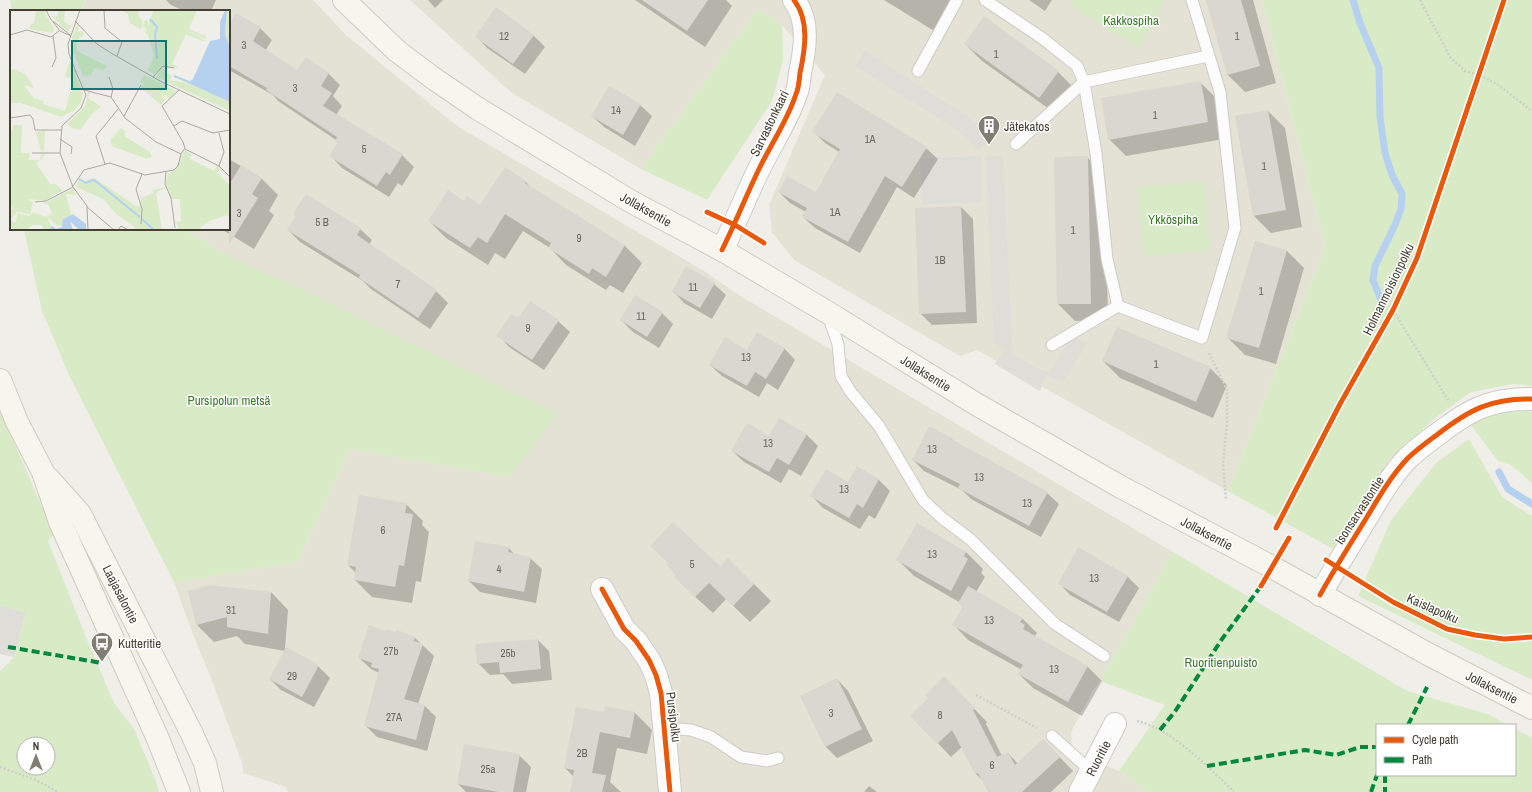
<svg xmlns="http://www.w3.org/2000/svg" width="1532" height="792" font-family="'Archivo Narrow',sans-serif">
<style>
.residential{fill:#e4e1d5}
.green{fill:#d8ebc6;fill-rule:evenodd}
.parking{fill:#dfddd8}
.shadow{fill:#0003}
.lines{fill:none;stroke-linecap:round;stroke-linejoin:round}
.stream{stroke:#b6d1f0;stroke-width:7}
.building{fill:#d9d7d0}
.service-casing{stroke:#ceccc5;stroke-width:13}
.minor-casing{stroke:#ceccc5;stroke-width:24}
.secondary-casing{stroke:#cfccbe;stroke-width:24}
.path{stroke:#d0cec9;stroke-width:2.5;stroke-dasharray:2 2;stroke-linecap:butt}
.service{stroke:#fdfcfc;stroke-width:11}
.minor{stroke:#fdfcfc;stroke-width:22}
.secondary{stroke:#f6f5ee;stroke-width:22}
.quiet{stroke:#00873e;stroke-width:4;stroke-dasharray:8 4;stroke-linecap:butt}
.cycleway-casing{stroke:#fff;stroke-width:8}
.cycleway{stroke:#e8590c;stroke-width:5}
.labels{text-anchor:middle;stroke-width:3;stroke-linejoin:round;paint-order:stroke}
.number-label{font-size:11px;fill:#6b665c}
.park-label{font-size:13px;fill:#3a7925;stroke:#fff}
.street-label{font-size:13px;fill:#454034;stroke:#fff}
.poi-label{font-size:13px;fill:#454034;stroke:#fff;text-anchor:start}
.inset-river{fill:none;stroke:#b6d1f0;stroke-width:2}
.inset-road{fill:none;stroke:#aca8a0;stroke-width:1}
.view{fill:#0f766e;fill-opacity:0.15;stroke:#0f766e;stroke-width:2}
.inset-edge{fill:none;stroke:#454034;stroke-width:2}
</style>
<rect width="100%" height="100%" fill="#f0eee8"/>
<g class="residential">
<path d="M86,0H313L346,35L457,126L704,271L737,294L1173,552L1100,681L1092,692L1071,732L1072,753L1119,771L1148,792H288L286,787L243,773L242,763L212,680L194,637L174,582L298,562L350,449L509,477L223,252L183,229H229V11H83V3Z"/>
<path d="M410,0H1262L1325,247L1228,491L977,350L960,356L794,260L772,232L769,205L825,75L782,25L758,8L641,169L512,93Z"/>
</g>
<g class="green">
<path d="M10,0H86L83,3L82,11H12Z"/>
<path d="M1075,0H1164L1139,48L1071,6Z"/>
<path d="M1262,0H1532V386L1513,384L1471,392L1435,418L1389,460L1335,550L1228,491L1325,247Z"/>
<path d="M758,8L782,25L783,61L772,101L707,200L641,169Z"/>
<path d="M1204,181L1210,250L1143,256L1137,187Z"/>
<path d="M24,229H183L223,252L558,414L509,477L350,449L298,562L174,582L69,375L42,311Z"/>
<path d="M0,411L54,534L48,541L85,635L114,703L134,729L156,781L159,792H0V671L14,657L26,614L0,606ZM24,744H48V768H24Z"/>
<path d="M1526,411L1532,412V483L1511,465L1498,461L1470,424L1497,413Z"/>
<path d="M1469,439L1502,497L1532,516V680L1358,596L1391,520L1437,462Z"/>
<path d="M1173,552L1407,691L1487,714L1508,725H1377V775H1515V729L1532,738V792H1148L1119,771L1165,705L1100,681Z"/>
</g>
<g class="parking">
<path d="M865,51L970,118L991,137L979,150L957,130L855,66Z"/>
<path d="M981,156L982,202L922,204L920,158Z"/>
<path d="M986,156H1003L1012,354L1045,372L1050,371L1072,335L1087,343L1063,383L1046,375L1040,391L995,364L1005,350L997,344H994Z"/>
<path d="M0,606L26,613L14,657L0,654Z"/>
</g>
<g class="shadow">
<path d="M166,0H216L211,11H184L171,5Z"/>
<path d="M428,0H443L435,8Z"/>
<path d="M635,0H726L732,6L705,47Z"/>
<path d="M884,0H949L956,7L939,34Z"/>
<path d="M1029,0H1052L1045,11Z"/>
<path d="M1207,0H1253L1276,83L1245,92L1228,75Z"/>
<path d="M229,28H260L272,40L265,51L297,72L306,58L329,74L340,85L333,96L342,106L336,115L402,155L414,167L402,186L398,183L389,197L342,168L331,156L338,143L336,140L278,101L273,95L229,70Z"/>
<path d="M533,35L545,47L525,74L487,48L476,36Z"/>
<path d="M965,44L1058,72L1075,89L1056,114L982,61Z"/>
<path d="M1200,82L1217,99L1224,139L1126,156L1109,139Z"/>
<path d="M640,105L652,116L635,146L604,127L592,116Z"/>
<path d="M1268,111L1285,128L1302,227L1271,233L1254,216Z"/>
<path d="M814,132L926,148L938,159L914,198L897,187L860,253L815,228L803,217L806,212L790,203L779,192L816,193L839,152L825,143Z"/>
<path d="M1055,158H1088L1105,175L1108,320L1075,321L1058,304Z"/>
<path d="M229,159L261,178L278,195L269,211L274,215L254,249L221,229H229Z"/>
<path d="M505,169L526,182L533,190L625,246L642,263L623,293L610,285L606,290L566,265L550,248L523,231L505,259L495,253L488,265L446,238L429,221L464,202L481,206Z"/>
<path d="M961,207L973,219L977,323L932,325L920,313Z"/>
<path d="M294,214L360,229L372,240L369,245L436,291L448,303L430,329L371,289L363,281L300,242L288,230L297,217Z"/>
<path d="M1255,242L1287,251L1304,268L1276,364L1245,355L1228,338Z"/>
<path d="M714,284L726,295L712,319L684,303L673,291Z"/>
<path d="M662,313L673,324L659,348L633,332L621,320Z"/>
<path d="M519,320L558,321L570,332L544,370L509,347L498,335Z"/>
<path d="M784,348L795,360L778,390L767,383L759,397L722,376L710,365L747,351Z"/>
<path d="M1103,361L1210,368L1227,385L1213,418L1120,378Z"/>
<path d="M806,434L818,446L801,476L789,469L781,483L744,462L732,451L770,437Z"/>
<path d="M951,438L956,444L1047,493L1059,504L1041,537L971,499L962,490L924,471L913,460Z"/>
<path d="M858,468L879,480L890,491L875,519L869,515L860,529L823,508L812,496L849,483Z"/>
<path d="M406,504L423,521L422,525L429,532L421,582L416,581L412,603L372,597L355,580L356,573L348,565Z"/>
<path d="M509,548L515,555L530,558L542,569L536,603L480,592L469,581Z"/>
<path d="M966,552L983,569L981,573L985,577L976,592L1022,618L1037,633L1035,636L1036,638L1088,667L1102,681L1082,716L1033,688L1019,674L1022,670L968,640L954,625L964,608L959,602L914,576L897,559Z"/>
<path d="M669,563L720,568L754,584L771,601L750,622L726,599L713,613L692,594Z"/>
<path d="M1127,576L1139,588L1119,622L1070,595L1059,583Z"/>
<path d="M271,592L288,610L285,648L318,666L330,678L314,707L281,690L270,679L285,651L245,644L237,636L214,642L197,625Z"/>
<path d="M386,632L415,638L434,656L418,704L425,706L436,717L427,751L377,737L365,725L379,673L371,669L359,658Z"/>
<path d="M538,640L549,651L552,680L512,684L503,674L490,675L478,663Z"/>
<path d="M837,679L848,691L873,741L837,758L826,747L801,696Z"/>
<path d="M957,691L987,722L986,724L1002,756L1008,753L1018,764L1043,740L1073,771L1051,792H989L984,782L976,774L962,747L951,757L912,716Z"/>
<path d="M606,707L635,713L652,730L647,754L617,748L610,782L621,792H571L574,777L565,768L605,713Z"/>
<path d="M519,755L531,767L526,792H466L458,784Z"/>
<path d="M869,786L877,792H864Z"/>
</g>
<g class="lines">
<g class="stream">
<path d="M1353,0L1360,23L1379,68L1380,117L1385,153L1392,175L1402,194L1401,209L1395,225L1375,266L1373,280L1381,300"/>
<path d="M1499,472L1508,489L1532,504"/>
</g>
</g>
<g class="building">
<path d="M642,0H708L687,31Z"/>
<path d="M1206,0H1241L1260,66L1227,75Z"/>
<path d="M496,7L534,35L513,64L475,37Z"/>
<path d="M236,13L261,27L253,41L297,70L306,57L329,73L321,86L332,93L323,106L403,154L390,175L386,172L377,186L329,156L338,142L335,141L337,137L266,90L267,88L229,66V26Z"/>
<path d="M984,16L1059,71L1039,98L964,44Z"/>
<path d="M1201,81L1208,122L1108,140L1101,98Z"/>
<path d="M609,86L641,104L623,135L591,116Z"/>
<path d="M837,92L927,147L902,187L885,176L848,242L802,217L807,208L778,192L787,176L816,192L840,149L812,132Z"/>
<path d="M1268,110L1286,210L1253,216L1235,116Z"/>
<path d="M1088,156L1091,304H1057L1054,157Z"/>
<path d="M241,165L262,178L252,194L258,198L229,245V185Z"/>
<path d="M505,167L526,181L525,183L625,245L606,277L592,268L589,274L548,248L551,243L505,214L487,243L478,237L470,248L428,221L448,190L464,201L467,196L480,205Z"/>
<path d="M306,194L361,228L357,235L437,290L418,318L359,278L360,275L287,230L296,216L293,214Z"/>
<path d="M961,206L966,312L919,314L915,208Z"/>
<path d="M1255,241L1287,250L1259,348L1226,338Z"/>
<path d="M686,266L715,283L700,308L672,292Z"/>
<path d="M635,295L663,312L647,337L620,320Z"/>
<path d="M530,301L559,320L532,360L496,336L511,314L518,318Z"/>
<path d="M1117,327L1211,367L1196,402L1102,361Z"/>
<path d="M757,332L785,348L766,379L755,372L747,386L709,365L725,337L747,350Z"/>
<path d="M779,418L807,434L789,465L777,458L769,472L731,451L747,423L769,436Z"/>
<path d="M929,426L952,438L951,439L1048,492L1029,526L958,488L960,484L912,460Z"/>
<path d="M857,466L879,479L863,508L857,504L849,518L810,496L826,469L848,482Z"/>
<path d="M359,495L407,503L405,513L413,514L404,566L399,565L395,587L354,580L356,567L347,565Z"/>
<path d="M673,522L720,566L728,558L754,584L733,606L709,583L695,597L674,577L676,575L666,565L668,563L650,546Z"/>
<path d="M917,523L966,552L964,556L968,559L951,591L896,560Z"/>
<path d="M475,541L509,547L508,552L531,557L524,592L468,581Z"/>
<path d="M1078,547L1128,576L1107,612L1058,584Z"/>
<path d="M210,585L271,592L268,634L227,627V617L196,625L188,591Z"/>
<path d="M968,586L1023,618L1020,622L1025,625L1023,629L1088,666L1068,702L1018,674L1023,665L952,625L963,606L958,603Z"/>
<path d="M369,625L385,631L386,629L396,632L397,630L415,637L414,641L423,644L404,699L425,705L416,740L364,726L379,669L371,667L372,663L358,658Z"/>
<path d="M538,639L541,669L500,673L499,662L477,664L475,644Z"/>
<path d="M286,647L319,665L302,697L269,679Z"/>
<path d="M944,676L975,708L973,710L997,757L1008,752L1015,765L1043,739L1060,757L1022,792H988L978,773L975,774L952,730L937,744L910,716L928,698L925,695Z"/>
<path d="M837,678L862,729L825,747L800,696Z"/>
<path d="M605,706L635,712L630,738L600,732L592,773L606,775L602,792H570L574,770L564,768L576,707L604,712Z"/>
<path d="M464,744L520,754L513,792H498L457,784Z"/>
</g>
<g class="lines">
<g class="service-casing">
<g id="service">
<path d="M985,0L1042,38L1077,66L1084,82L1096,153L1107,259L1118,306L1202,338L1235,228L1220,92L1192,0"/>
<path d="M918,71L957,0"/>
<path d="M1016,144L1084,82L1208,56"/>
<path d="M828,315L838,344L841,376L850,391L879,426L923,500L942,518L970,539L1055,624L1104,656"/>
<path d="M1052,345L1118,306"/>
<path d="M666,728L691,730L711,737L741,757L767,761L778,758"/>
<path d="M1052,736L1091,771"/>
</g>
</g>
<g class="minor-casing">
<g id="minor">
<path d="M722,250C736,222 747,193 761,165C773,141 788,119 796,94C799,88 799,80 800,73C805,50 810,21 794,0"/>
<path d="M602,589L624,629L636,641L649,660L656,675L661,693L670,792"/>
<path d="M1320,595C1335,568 1351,543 1367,517C1379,497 1391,476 1407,459C1416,450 1427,442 1438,434C1469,410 1491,398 1532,399"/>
<path d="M1080,792L1115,724"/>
</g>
</g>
<g class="secondary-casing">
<g id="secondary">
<path d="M344,0L397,51L433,78L477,108L630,201L722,250L827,312L976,404L1119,486L1272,567L1426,653L1532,708"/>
<path d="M0,380L17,422L43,472L60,522L158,739L179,792"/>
<path d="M49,479L80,514L191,732L205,763L212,792"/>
</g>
</g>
<g class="path">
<path d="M1420,0L1450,57L1465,71L1479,75L1497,84L1532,111"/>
<path d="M1393,310L1448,400"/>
<path d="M1209,353L1227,390V423L1223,464L1226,500"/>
<path d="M976,695L1037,728"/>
<path d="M1137,721C1172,729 1208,767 1234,792"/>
<path d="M0,767L36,780L58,792"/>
</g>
<use href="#service" class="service"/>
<use href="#minor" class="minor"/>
<use href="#secondary" class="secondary"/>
<g class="quiet">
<path d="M8,647L102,663"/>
<path d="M1408,725L1427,687"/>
<path d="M1160,730L1176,710L1222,639L1261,586"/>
<path d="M1207,766L1305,750L1336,755L1360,747H1377"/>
<path d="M1385,775V792"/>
<path d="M1371,792L1377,775"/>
</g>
<g class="cycleway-casing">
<g id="cycleway">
<path d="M707,212L735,225L764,243"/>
<path d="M722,250C736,222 747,193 761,165C773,141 788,119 796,94C799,88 799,80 800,73C805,50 810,21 794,0"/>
<path d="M1276,528L1340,404L1393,310L1417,258L1504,0"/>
<path d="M1326,560L1393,602L1447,629L1475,635L1504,639L1532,637"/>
<path d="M1261,586L1289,538"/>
<path d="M602,589L624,629L636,641L649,660L656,675L661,693L670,792"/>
<path d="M1320,595C1335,568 1351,543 1367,517C1379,497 1391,476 1407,459C1416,450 1427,442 1438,434C1469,410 1491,398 1532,399"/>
</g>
</g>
<use href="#cycleway" class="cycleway"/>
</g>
<defs>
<g id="building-pin" transform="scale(1.15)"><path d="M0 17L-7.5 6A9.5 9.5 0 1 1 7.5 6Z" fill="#817d73" stroke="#fff"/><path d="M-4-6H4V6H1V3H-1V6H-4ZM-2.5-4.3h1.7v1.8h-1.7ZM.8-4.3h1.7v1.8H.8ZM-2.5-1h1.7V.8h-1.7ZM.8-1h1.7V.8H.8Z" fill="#fff"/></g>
<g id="bus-pin" transform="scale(1.15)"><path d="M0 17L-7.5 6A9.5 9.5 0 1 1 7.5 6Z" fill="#817d73" stroke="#fff"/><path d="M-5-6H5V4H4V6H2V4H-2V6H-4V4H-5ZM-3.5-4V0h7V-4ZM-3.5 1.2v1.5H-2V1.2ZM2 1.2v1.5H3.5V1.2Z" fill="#fff"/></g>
</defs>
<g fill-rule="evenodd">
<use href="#building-pin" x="989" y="126"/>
<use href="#bus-pin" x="102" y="643"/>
</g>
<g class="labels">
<g class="number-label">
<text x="504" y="40">12</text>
<text x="1237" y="40">1</text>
<text x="244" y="49">3</text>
<text x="996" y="58">1</text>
<text x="295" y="92">3</text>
<text x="616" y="114">14</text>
<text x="1155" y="119">1</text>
<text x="870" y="143">1A</text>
<text x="364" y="153">5</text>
<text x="1264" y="170">1</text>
<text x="835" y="216">1A</text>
<text x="239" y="217">3</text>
<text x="322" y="226">5 B</text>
<text x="1073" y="234">1</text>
<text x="579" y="242">9</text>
<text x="940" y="264">1B</text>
<text x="398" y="288">7</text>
<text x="693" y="291">11</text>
<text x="1261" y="295">1</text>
<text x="641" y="320">11</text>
<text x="528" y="332">9</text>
<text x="746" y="361">13</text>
<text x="1156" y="368">1</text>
<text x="768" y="447">13</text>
<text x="932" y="453">13</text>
<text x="979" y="481">13</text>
<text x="844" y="493">13</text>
<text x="1027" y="507">13</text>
<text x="383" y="534">6</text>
<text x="932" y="558">13</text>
<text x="692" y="568">5</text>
<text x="499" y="573">4</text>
<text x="1094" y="582">13</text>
<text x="231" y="614">31</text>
<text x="989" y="624">13</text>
<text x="391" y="655">27b</text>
<text x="508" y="657">25b</text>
<text x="1054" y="673">13</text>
<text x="292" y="680">29</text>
<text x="831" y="717">3</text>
<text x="940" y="719">8</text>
<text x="394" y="721">27A</text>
<text x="582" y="757">2B</text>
<text x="992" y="769">6</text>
<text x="488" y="773">25a</text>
</g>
<g class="park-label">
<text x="1131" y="25">Kakkospiha</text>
<text x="1173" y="224">Ykköspiha</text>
<text x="229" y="405">Pursipolun metsä</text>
<text x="1221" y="667">Ruoritienpuisto</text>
</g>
<g class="street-label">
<text transform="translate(769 123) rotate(-64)" y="5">Sarvastonkaari</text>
<text transform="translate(646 209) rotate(29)" y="5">Jollaksentie</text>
<text transform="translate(1388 289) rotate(-64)" y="5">Holmanmoisionpolku</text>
<text transform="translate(926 373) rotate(32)" y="5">Jollaksentie</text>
<text transform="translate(1359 510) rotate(-57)" y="5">Isonsarvastontie</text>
<text transform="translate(1207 533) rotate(28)" y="5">Jollaksentie</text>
<text transform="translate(121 594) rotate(63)" y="5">Laajasalontie</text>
<text transform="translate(1433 608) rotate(24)" y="5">Kaislapolku</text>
<text transform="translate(1492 687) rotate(27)" y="5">Jollaksentie</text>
<text transform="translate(674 717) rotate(83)" y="5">Pursipolku</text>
<text transform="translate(1098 758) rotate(-63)" y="5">Ruoritie</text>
</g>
<g class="poi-label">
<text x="1004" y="131">Jätekatos</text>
<text x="118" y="648">Kutteritie</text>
</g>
</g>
<g transform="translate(10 10)">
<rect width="220" height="220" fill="#f0eee8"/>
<path d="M26,0H33L44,18L43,23L19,19L20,15L24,13ZM48,0H55L54,12L62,16L57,22L43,7L48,6ZM130,0L128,5L133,12L131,19L120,13L118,4L113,1ZM144,0H187L179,19L197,27L196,29L177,21L195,30L194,32L176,24L162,54L168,57L167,58L153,55L144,64L138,61L144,46L138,25L132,20L136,22L137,20L133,16L135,10H138V17L140,8L143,12L141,7ZM217,0H220V36L215,25ZM67,15L69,16L68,22L72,21L74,24L67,31V41L97,56L94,60L84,58L81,65L73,66L63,42L62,27ZM60,51L73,83L71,92L65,100L51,107L11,93H0V61L4,59L15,64L24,77L22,78L15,75V77L24,88L34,91L33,94L55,101L64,69L55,66ZM152,58L162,66L160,70L178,73L220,92V101L146,67ZM134,65L164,80L166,82L159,89L155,85L151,87L155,90L151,95L131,78L134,74L130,72ZM78,81H81L78,88L91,97L83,103L70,120L62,118L57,114L75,96ZM3,115H12L11,143H20L19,150H30L31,145L35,144L32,149L26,153L40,174H45L53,181L44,184L36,191L18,189L23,192L20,204L7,202L0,210V201L3,199L0,194V121L3,120ZM111,118L116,122L114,126L140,142L142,147L137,149L102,136L100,130ZM35,121L34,141H31L26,122ZM175,140L182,145L180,149L204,161L207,155L211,158L207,163L220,175V207L217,205L198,212L190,218L191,220H167L168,216L165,212L171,211L170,189H162L156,174L158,163L166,160ZM70,168L75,171L84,168L128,197L131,193V188L143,183V180L156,177L146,183L152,220H123L125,217L106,204L93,189L66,177ZM62,179L67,185L56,184L61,205L53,209V215L48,216L37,207L41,216L39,220H33L32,215H23L16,220H4L0,214V210L5,213L8,203L19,206L23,202L36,207L42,203L38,194H33Z" fill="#d8ebc6"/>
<path d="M215,0H217L215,25L220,36V92L178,73L183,69L200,31L210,29V12ZM63,204L76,214V220H69L60,211L63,220L39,219L42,216L46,219L52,217L53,209Z" fill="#b6d1f0"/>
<path class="inset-river" d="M140,9L147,17L145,24L147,49M164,66L179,72M69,169L76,173L84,170L130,207M132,209L144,220"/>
<path class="inset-road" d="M36,0L40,8L50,21L61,26L43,11M94,0L95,18L112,32L107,46M65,11L87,34L101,43L150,71L220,104M0,25L17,20L41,27L49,21M42,57L46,48L43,26M65,60L76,85L71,98L52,116L50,143L63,177L77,196L78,220M66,62L59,44L58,34L70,0M99,67L103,79L101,87M143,67L153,56L164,58M74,80L101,87L115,108L146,132L171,144M169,80L152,96L173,132L175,138L171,144M114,106L131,75M0,108L20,105L23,109L25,120H51M164,116L172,111L203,123L220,120M209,123L214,142L209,156M50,129L62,137L61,144M175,139L209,156L220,167M22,143H50M95,154L86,126L108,99M156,162L155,174L161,188L165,218M63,176L74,160L100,153L135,165L164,160L168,156L171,144M25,192L36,191L63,177M77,197L104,220M131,214L132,199L126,179L132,164M108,220L111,216L118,220"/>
<path class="view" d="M62,31H156V79H62Z"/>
<rect width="220" height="220" class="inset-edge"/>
</g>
<rect x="1376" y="724" width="140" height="52" fill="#ffffff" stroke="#b5b3ae"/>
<rect x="1384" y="737" width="20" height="6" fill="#e8590c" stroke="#b5b3ae"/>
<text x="1412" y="744" font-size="12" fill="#454034">Cycle path</text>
<rect x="1384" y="757" width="20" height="6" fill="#00873e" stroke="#b5b3ae"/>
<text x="1412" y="764" font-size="12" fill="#454034">Path</text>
<g transform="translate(36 756)"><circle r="19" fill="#ffffff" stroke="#b5b3ae"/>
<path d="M0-3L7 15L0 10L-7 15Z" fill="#817d73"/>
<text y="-6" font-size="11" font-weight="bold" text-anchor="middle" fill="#454034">N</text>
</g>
</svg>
